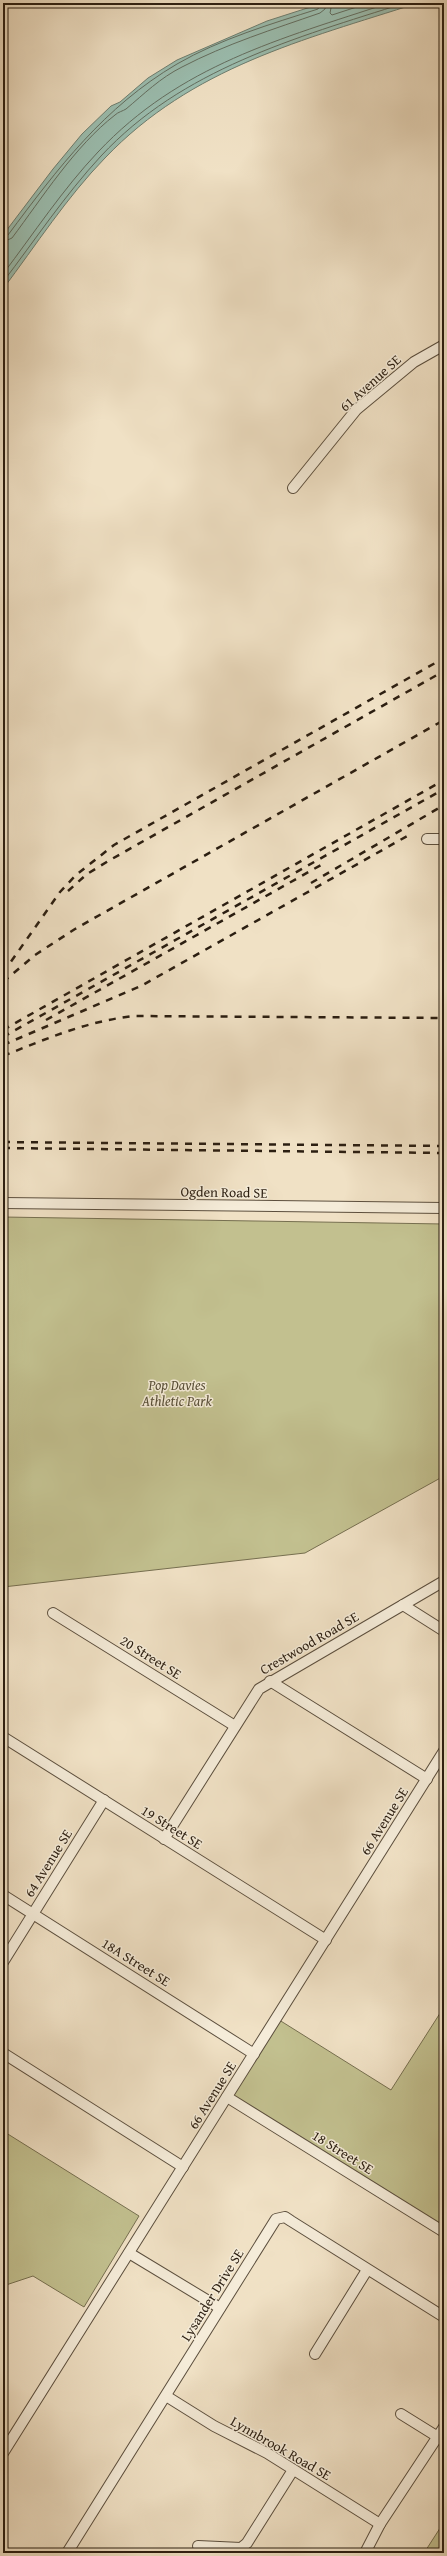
<svg xmlns="http://www.w3.org/2000/svg" width="447" height="2556" font-family="'Gentium Book Plus',serif">
<style>
.green{fill:#c2c08f;stroke:#766f50}
.water{fill:#9bbeb0;stroke:#6e7e70}
.lines{fill:none;stroke-linecap:round;stroke-linejoin:round}
.shore{stroke:#636e60;stroke-width:1}
.minor-casing{stroke:#5c4f3e;stroke-width:12}
.minor{stroke:#f5ecd9;stroke-width:10}
.rail{stroke:#2b1e11;stroke-width:2.5;stroke-dasharray:7 7;stroke-linecap:butt}
.labels{text-anchor:middle;stroke-width:3;stroke-linejoin:round;paint-order:stroke}
.street-label{font-size:14px;fill:#2b1e11;stroke:#f5ecd9}
.park-label{font-size:14px;font-style:italic;fill:#584f37;stroke:#f5ecd9}
</style>
<rect width="100%" height="100%" fill="#f0e1c5"/>
<filter id="stains"><feTurbulence type="fractalNoise" baseFrequency=".005" numOctaves="4"/><feColorMatrix values="0 0 0 0 .2 0 0 0 0 .09 0 0 0 0 .02 0 0 0 .5 -.17"/></filter>
<radialGradient id="worn" r=".72"><stop offset=".6" stop-color="#630" stop-opacity="0"/><stop offset="1" stop-color="#630" stop-opacity=".3"/></radialGradient>
<g class="green">
<path d="M3,1217L444,1224V1476L305,1553L3,1587Z"/>
<path d="M444,2007V2232L227,2097L276,2018L391,2090Z"/>
<path d="M3,2131L139,2216L84,2307L33,2276L3,2286Z"/>
<path d="M444,2522L443,2553H424Z"/>
</g>
<path class="water" d="M323,3H418C303,40 192,67 105,158C67,197 36,245 3,289V235L53,169L82,134L111,106L120,102L148,78L177,60L267,21Z"/>
<g class="lines">
<g class="shore">
<path d="M332,3L330,13L332,15L369,3"/>
<path d="M3,237L8,235C58,168 104,107 177,64C220,39 271,24 318,9L321,3"/>
<path d="M3,242L12,238C42,198 75,146 115,115C118,112 123,111 126,109C144,94 160,78 182,67C226,44 274,29 320,13L325,9L326,3"/>
<path d="M3,274C34,233 63,189 98,152C180,65 280,39 389,3"/>
<path d="M3,282C35,240 65,195 101,156C182,69 295,38 405,3"/>
</g>
<g class="minor-casing">
<g id="minor">
<path d="M293,488L356,410L414,362L444,345"/>
<path d="M427,839H444"/>
<path d="M3,1203L444,1208"/>
<path d="M403,1605L444,1631"/>
<path d="M53,1613L235,1726"/>
<path d="M270,1681L427,1779"/>
<path d="M3,1737L326,1940"/>
<path d="M164,1839L259,1689L444,1581"/>
<path d="M3,1895L254,2054"/>
<path d="M3,1962L104,1800"/>
<path d="M3,2053L183,2167"/>
<path d="M227,2097L444,2232"/>
<path d="M129,2253L220,2308"/>
<path d="M315,2354L367,2270"/>
<path d="M166,2396L214,2426L267,2453L380,2524"/>
<path d="M401,2414L438,2437"/>
<path d="M3,2453L444,1751"/>
<path d="M198,2546L241,2548L247,2543L293,2470"/>
<path d="M67,2553L276,2219L285,2217L291,2221L444,2317"/>
<path d="M365,2553L380,2524L444,2427"/>
</g>
</g>
<use href="#minor" class="minor"/>
<g class="rail">
<path d="M311,883L444,805"/>
<path d="M68,891L87,874L110,860L444,671"/>
<path d="M3,973L60,892L76,875L114,845L444,658"/>
<path d="M3,982L35,955L75,929L444,720"/>
<path d="M46,1020L321,865"/>
<path d="M3,1030L444,780"/>
<path d="M3,1037L444,789"/>
<path d="M3,1045L141,986L409,835"/>
<path d="M3,1056C46,1039 87,1021 134,1016L444,1018"/>
<path d="M3,1142L444,1146"/>
<path d="M3,1148L444,1153"/>
</g>
</g>
<g class="labels">
<g class="street-label">
<text transform="translate(370 383) rotate(-42)" y="5">61 Avenue SE</text>
<text transform="translate(224 1192) rotate(1)" y="5">Ogden Road SE</text>
<text transform="translate(309 1643) rotate(-30)" y="5">Crestwood Road SE</text>
<text transform="translate(151 1657) rotate(32)" y="5">20 Street SE</text>
<text transform="translate(384 1821) rotate(-58)" y="5">66 Avenue SE</text>
<text transform="translate(172 1827) rotate(32)" y="5">19 Street SE</text>
<text transform="translate(48 1863) rotate(-58)" y="5">64 Avenue SE</text>
<text transform="translate(136 1962) rotate(32)" y="5">18A Street SE</text>
<text transform="translate(212 2095) rotate(-58)" y="5">66 Avenue SE</text>
<text transform="translate(343 2152) rotate(32)" y="5">18 Street SE</text>
<text transform="translate(212 2295) rotate(-58)" y="5">Lysander Drive SE</text>
<text transform="translate(281 2448) rotate(30)" y="5">Lynnbrook Road SE</text>
</g>
<g class="park-label">
<text x="177" y="1390">Pop Davies<tspan x="177" dy="16">Athletic Park</tspan></text>
</g>
</g>
<rect width="447" height="2556" fill="none" stroke="#f0e1c5" stroke-width="16"/>
<rect x="4" y="4" width="439" height="2548" fill="none" stroke="#2b1e11" stroke-width="2"/>
<rect x="8" y="8" width="431" height="2540" fill="none" stroke="#2b1e11"/>
<rect width="100%" height="100%" filter="url(#stains)"/>
<rect width="100%" height="100%" fill="url(#worn)"/>
</svg>
